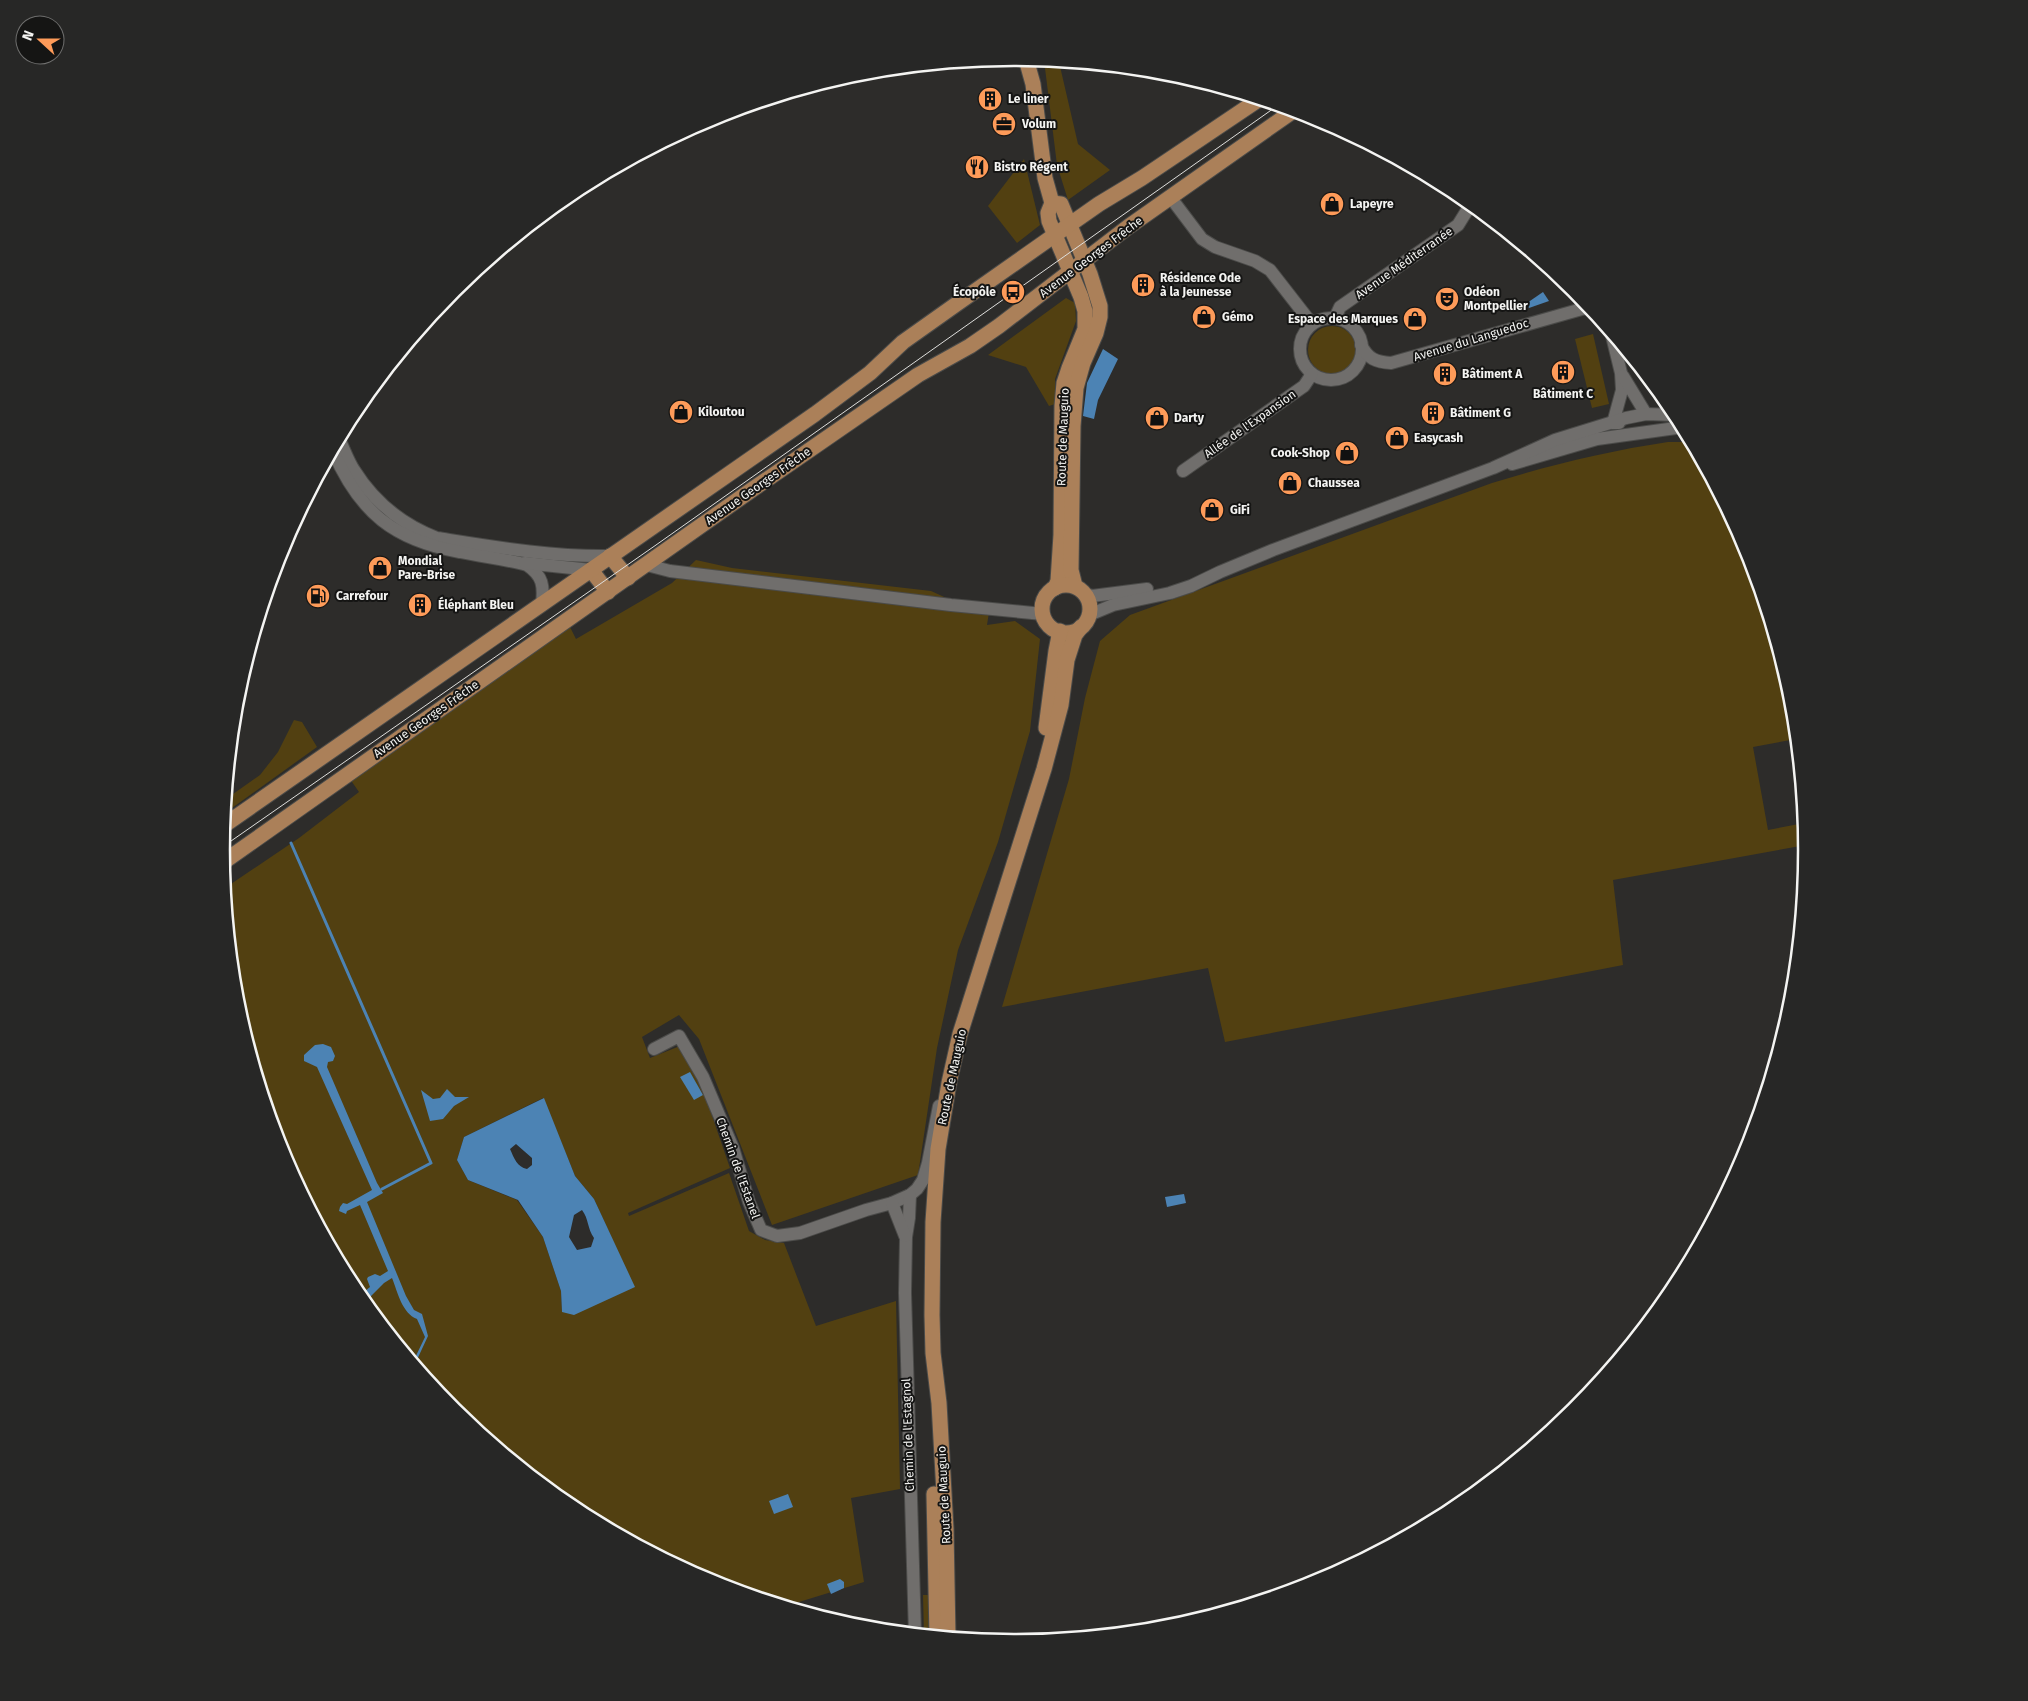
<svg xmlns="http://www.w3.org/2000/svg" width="2028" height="1701" font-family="'Fira Sans',sans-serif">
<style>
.green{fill:#524011;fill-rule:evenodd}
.water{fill:#4c83b4;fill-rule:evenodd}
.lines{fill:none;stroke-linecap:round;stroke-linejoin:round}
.stream{stroke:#4c83b4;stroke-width:3}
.minor-casing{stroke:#4b4b49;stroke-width:14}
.major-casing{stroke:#4b4b49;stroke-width:17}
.minor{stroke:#706e6c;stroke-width:12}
.major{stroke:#ab8059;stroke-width:15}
.tram{stroke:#dededc;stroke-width:1}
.labels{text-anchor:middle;stroke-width:4;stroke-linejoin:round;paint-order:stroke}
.poi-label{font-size:12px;font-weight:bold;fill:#f4f4f2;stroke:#151514;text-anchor:start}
.street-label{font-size:12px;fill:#f4f4f2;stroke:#151514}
.rim{fill:none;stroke:#f4f4f2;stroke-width:2.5}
</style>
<rect width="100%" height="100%" fill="#2d2c2a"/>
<g class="green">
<path d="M1044,60L1059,62L1078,144L1110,170L1068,200L1057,165Z"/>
<path d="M1024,159L1040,225L1017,243L988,206Z"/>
<path d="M1066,298L1075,303L1076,321L1055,379V404L1049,406L1026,367L988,355Z"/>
<circle cx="1332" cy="350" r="24"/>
<path d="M1593,334L1609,404L1592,408L1575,339Z"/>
<path d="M1668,442H1690L1747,547L1792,696L1796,739L1753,747L1768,830L1804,823L1806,845L1613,880L1623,965L1225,1042L1208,968L1002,1007L1069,779L1085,698L1100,641L1130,615L1492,483C1550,465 1608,451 1668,442Z"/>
<path d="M696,560L732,568L931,591L951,600L990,606L987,625L1015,621L1040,639L1030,731L998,842L958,950L937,1048L918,1175L772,1225L699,1039L679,1015L642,1037L650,1058L680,1046L700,1081L730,1168L628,1213L629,1216L729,1173L749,1231L765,1240L784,1243L816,1326L896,1301L900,1489L851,1498L864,1582L786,1606L710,1583L573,1510L453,1411L354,1291L281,1154L236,1005L225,888L299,838L359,792L350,779L570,627L576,639L672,583ZM543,1098L575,1176L594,1199L634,1287L562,1312L561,1291L543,1237L517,1200L468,1180L457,1160L464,1137Z"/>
<path d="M294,720L302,722L317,747L225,813L226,799L260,775L278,752Z"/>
<path d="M923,1595H931L932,1635H924Z"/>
</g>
<g class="water">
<path d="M1543,292L1549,301L1529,308L1527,303Z"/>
<path d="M1103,349L1118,359L1098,400L1094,419L1083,416L1087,383Z"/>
<path d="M323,1044L331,1047L335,1056L333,1061L328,1062L327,1067L377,1183L383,1193L367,1202L406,1296L414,1310L422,1314L428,1336L415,1364L413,1362L425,1337L417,1319C402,1313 398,1293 392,1278L384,1283L371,1296L368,1307L353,1288H359L365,1291L370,1287L367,1279L368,1277L375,1274L380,1276L388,1271L360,1205L347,1211L346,1214L339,1211L340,1207L343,1203L347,1204L372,1190L317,1067L304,1061V1055L315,1045Z"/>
<path d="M690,1072L703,1095L694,1100L680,1077Z"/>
<path d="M447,1089L455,1097H469L454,1106L443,1119L430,1121L421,1090L433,1099L440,1098Z"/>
<path d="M544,1098L575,1176L594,1199L635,1287L574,1315L562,1312L561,1291L543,1237L518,1200L468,1180L457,1160L464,1137ZM516,1144L532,1158V1165L527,1169C517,1167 514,1158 510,1149ZM582,1210C589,1219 587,1228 594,1238L591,1247L577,1250L569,1237L574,1215Z"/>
<path d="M1184,1194L1186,1203L1167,1207L1165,1197Z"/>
<path d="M788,1494L793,1507L774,1514L769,1501Z"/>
<path d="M840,1579L844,1582V1588L831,1594L827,1584Z"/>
</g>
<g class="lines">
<path class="stream" d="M291,843L431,1163L382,1189"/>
<g class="minor-casing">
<g id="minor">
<path d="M1171,198L1202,239L1215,247L1255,261L1270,270L1312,324"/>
<path d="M1335,318L1340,307L1458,225L1471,204"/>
<circle cx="1331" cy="349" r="31"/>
<path d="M1612,336L1621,373L1622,390L1613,423H1619"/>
<path d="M1361,345C1368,359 1376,362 1391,363L1589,307"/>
<path d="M1623,376L1646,414"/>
<path d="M339,439C344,449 348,461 354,470C374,502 403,525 437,538C494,547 552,557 610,556"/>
<path d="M333,451C360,513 394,540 460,552C483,557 505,559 527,565C543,576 544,586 542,604"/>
<path d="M1512,464L1597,439L1683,427"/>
<path d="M1183,471L1304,386L1312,374"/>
<path d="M525,563L591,570"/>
<path d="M647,565L670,571L951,605L1043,614"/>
<path d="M1085,594L1092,596L1147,589"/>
<path d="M1089,615L1113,605L1170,593L1191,586L1220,572L1273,550L1493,468L1555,440L1626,418L1646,414L1676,415"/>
<path d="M654,1049L679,1036L703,1077L733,1148L749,1202L761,1230L777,1236L800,1233L866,1210L892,1203L910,1195L917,1189L923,1180L928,1163L939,1106"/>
<path d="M910,1195L909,1218L906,1237L905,1293L915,1634"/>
<path d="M892,1203L905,1236"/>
</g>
</g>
<g class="major-casing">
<g id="major">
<path d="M1026,59L1033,84L1045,178L1052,203L1048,213L1049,221L1081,297L1085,311V329L1069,368L1064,383L1062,406L1061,535L1058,581L1055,588"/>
<path d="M1052,203L1061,204L1090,274L1100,306V317L1096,333L1083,363L1076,388L1073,426L1071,570L1075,586"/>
<path d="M610,556L628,578"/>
<path d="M591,570L608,592"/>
<circle cx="1066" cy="609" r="24"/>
<path d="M1046,728L1056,651L1060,631"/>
<path d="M223,826L815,414L870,373L903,342L958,303L1099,204L1142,178L1258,100"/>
<path d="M222,863L753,489L918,375L970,346L999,326L1128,227L1293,111"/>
<path d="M934,1494L937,1636"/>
<path d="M948,1637L946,1529L939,1403L933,1353L932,1315L933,1222L938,1149L949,1083L960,1034L1044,769L1061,705L1067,660L1075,635L1081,627"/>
</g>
</g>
<use href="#minor" class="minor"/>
<use href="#major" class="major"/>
<path class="tram" d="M221,848L656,545L1277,106"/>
</g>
<defs>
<g id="building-disc" transform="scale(1.25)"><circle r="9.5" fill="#fe9b59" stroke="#151514"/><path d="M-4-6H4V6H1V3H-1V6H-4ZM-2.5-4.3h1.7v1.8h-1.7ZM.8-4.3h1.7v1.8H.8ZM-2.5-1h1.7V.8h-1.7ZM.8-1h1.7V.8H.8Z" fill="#111"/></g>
<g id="office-disc" transform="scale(1.25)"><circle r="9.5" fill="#fe9b59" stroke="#151514"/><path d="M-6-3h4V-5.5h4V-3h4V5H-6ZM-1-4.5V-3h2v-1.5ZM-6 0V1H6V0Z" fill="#111"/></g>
<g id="restaurant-disc" transform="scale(1.25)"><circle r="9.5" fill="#fe9b59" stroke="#151514"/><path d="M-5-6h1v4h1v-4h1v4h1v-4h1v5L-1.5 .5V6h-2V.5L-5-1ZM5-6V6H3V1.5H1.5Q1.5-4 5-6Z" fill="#111"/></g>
<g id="shop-disc" transform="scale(1.25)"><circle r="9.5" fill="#fe9b59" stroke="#151514"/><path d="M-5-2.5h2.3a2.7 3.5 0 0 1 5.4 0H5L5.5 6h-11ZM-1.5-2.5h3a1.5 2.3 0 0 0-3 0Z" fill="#111"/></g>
<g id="bus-disc" transform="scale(1.25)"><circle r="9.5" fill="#fe9b59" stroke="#151514"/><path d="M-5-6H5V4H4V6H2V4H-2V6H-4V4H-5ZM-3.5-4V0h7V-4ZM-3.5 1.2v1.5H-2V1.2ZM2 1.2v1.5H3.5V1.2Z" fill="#111"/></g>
<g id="theatre-disc" transform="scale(1.25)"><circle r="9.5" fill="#fe9b59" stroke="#151514"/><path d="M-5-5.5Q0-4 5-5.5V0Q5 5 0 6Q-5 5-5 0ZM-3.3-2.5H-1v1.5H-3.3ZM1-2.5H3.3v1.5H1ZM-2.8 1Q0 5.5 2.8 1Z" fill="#111"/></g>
<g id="fuel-disc" transform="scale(1.25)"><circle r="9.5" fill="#fe9b59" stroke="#151514"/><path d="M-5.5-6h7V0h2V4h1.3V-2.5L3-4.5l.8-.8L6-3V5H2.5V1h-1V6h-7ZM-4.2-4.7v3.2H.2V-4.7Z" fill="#111"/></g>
</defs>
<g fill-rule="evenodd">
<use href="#building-disc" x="990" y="99"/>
<use href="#office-disc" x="1004" y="124"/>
<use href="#restaurant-disc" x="977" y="167"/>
<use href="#shop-disc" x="1332" y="204"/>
<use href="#building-disc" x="1143" y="285"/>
<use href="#bus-disc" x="1013" y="292"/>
<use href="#theatre-disc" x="1447" y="299"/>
<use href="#shop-disc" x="1204" y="317"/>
<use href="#shop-disc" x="1415" y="319"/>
<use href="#building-disc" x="1563" y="372"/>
<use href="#building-disc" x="1445" y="374"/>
<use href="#shop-disc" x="681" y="412"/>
<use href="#building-disc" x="1433" y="413"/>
<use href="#shop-disc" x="1157" y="418"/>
<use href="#shop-disc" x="1397" y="438"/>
<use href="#shop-disc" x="1347" y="453"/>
<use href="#shop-disc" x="1290" y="483"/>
<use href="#shop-disc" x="1212" y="510"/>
<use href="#shop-disc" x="380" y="568"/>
<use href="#fuel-disc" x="318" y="596"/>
<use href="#building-disc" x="420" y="605"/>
</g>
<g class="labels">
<g class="poi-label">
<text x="1008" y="103">Le liner</text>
<text x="1022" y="128">Volum</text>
<text x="994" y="171">Bistro Régent</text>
<text x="1350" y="208">Lapeyre</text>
<text x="1160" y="282">Résidence Ode<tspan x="1160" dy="14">à la Jeunesse</tspan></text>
<text x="996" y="296" text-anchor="end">Écopôle</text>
<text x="1464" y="296">Odéon<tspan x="1464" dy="14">Montpellier</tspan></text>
<text x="1222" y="321">Gémo</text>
<text x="1398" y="323" text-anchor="end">Espace des Marques</text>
<text x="1462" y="378">Bâtiment A</text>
<text x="1563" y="398" text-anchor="middle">Bâtiment C</text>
<text x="698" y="416">Kiloutou</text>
<text x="1450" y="417">Bâtiment G</text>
<text x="1174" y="422">Darty</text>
<text x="1414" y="442">Easycash</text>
<text x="1330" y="457" text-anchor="end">Cook-Shop</text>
<text x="1308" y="487">Chaussea</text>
<text x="1230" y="514">GiFi</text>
<text x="398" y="565">Mondial<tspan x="398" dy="14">Pare-Brise</tspan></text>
<text x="336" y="600">Carrefour</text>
<text x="438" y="609">Éléphant Bleu</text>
</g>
<g class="street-label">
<text transform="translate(1091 257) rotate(-37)" y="4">Avenue Georges Frêche</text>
<text transform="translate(1404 263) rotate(-35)" y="4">Avenue Méditerranée</text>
<text transform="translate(1471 340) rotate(-17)" y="4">Avenue du Languedoc</text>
<text transform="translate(1250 424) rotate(-35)" y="4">Allée de l'Expansion</text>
<text transform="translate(1063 437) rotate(-88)" y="4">Route de Mauguio</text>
<text transform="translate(758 486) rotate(-35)" y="4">Avenue Georges Frêche</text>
<text transform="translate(426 719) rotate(-35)" y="4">Avenue Georges Frêche</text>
<text transform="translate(952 1077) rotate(-78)" y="4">Route de Mauguio</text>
<text transform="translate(738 1168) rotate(70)" y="4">Chemin de l'Estanel</text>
<text transform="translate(908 1435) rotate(-92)" y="4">Chemin de l'Estagnol</text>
<text transform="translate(944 1495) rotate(-93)" y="4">Route de Mauguio</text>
</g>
</g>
<path d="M0 0H2028V1701H0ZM230 850a784 784 0 1 1 1568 0a784 784 0 1 1-1568 0Z" fill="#272726" fill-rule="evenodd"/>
<path class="rim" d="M230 850a784 784 0 1 1 1568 0a784 784 0 1 1-1568 0Z"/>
<g transform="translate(40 40) rotate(291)"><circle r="24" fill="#151514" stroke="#6e6e6d"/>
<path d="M0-4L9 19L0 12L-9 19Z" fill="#fe9b59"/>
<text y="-8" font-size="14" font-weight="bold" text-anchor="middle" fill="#f4f4f2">N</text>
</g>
</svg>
